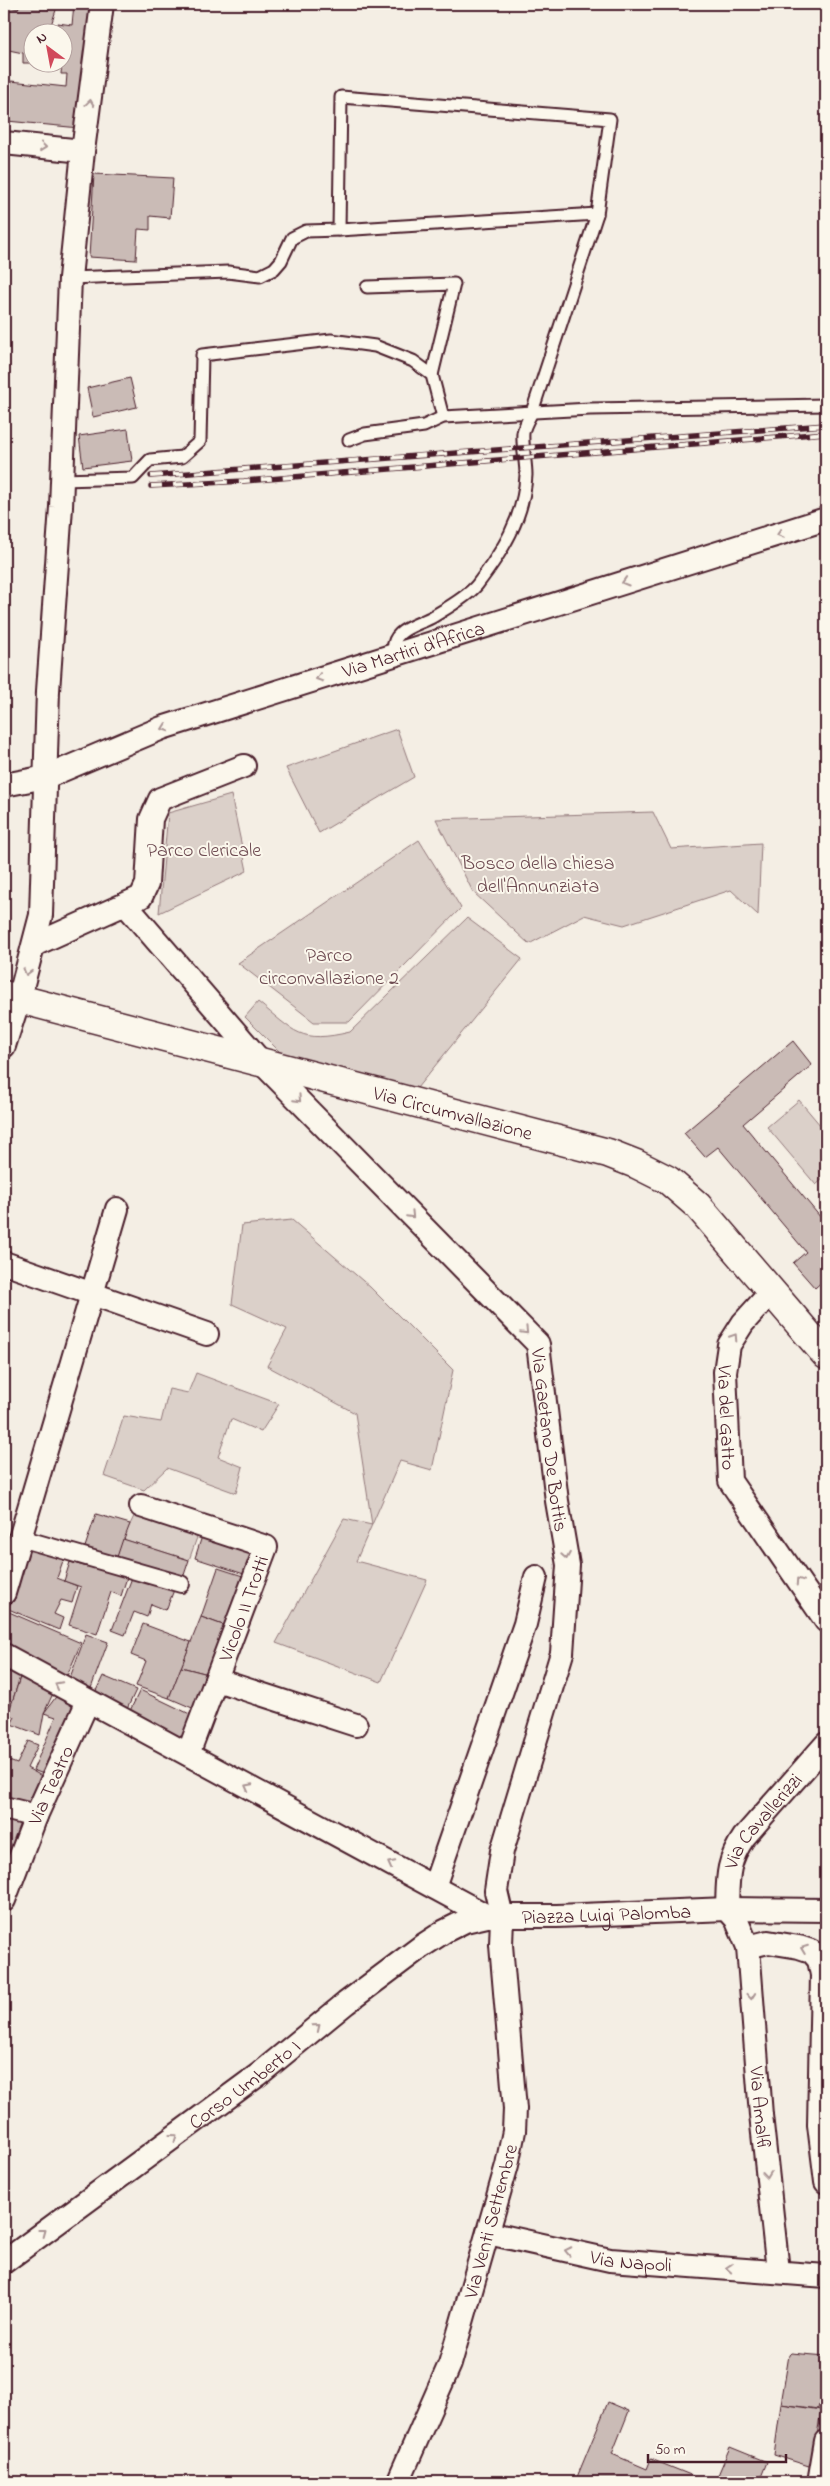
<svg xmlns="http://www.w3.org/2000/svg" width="830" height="2486" font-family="'Indie Flower',sans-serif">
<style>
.green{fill:#dbd0c9;stroke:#92787a}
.building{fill:#cabbb6;stroke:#4a1f2b}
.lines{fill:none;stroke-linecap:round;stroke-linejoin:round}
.service-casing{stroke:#4a1f2b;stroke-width:15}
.pedestrian-casing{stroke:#4a1f2b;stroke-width:20}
.minor-casing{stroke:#4a1f2b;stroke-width:26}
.primary-casing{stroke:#4a1f2b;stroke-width:31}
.service{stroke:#fbf7ec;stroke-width:11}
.pedestrian{stroke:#fbf7ec;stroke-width:16}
.minor{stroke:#fbf7ec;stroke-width:22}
.primary{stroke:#fbf7ec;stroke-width:28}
.rail-casing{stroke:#4a1f2b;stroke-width:5.5}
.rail{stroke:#fbf7ec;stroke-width:4;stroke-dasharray:11;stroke-linecap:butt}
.oneway{stroke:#ab9695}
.labels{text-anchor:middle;stroke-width:4;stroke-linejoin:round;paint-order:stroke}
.street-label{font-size:20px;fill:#4a1f2b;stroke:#fbf7ec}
.park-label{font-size:20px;fill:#6e4b52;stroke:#fbf7ec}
</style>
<rect width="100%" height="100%" fill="#f4eee4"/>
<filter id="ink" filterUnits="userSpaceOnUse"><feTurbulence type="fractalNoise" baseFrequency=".02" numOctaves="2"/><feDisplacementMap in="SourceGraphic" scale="10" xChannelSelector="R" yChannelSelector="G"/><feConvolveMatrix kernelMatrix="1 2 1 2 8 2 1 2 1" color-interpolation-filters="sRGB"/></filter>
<g filter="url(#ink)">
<g class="green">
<path d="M397,729L414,777L319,833L286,768Z"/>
<path d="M231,795L247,871L159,913L168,813Z"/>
<path d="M653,812L671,849L761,843L758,915L731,890L624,925L584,915L529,944L473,892L436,819Z"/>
<path d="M419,840L461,908L349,1022H314L238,963Z"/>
<path d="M467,918L522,959L417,1088L281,1053L245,1017L258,1002C295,1032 300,1044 350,1032Z"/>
<path d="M799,1100L826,1132V1176L816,1185L767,1127Z"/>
<path d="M292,1220L370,1287L453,1370L432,1470L400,1461L356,1561L427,1580L381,1682L276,1643L344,1519L372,1525L355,1413L267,1366L287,1329L232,1304L242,1225Z"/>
<path d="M196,1373L279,1404L261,1432L231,1419L218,1457L243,1467L236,1493L167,1468L144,1490L104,1476L124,1416L161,1422L169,1389L188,1393Z"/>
<path d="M137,1510L200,1529L189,1560L123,1539Z"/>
</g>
<g class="building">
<path d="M20,4H58L51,25H38L36,32H32L33,63H23V53L4,49V5L18,9Z"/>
<path d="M74,4H103L90,129L7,121L11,81L66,87L67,74H61L64,41L62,40V32H57L58,23L72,25Z"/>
<path d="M94,174L173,178L170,218L150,216V230L138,229L136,260L89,257Z"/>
<path d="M130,378L137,407L93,417L87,388Z"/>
<path d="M128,429L132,461L83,467L79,436Z"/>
<path d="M793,1041L812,1065L743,1124L826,1224V1278L815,1288L793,1263L806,1252L718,1147L705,1157L684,1133Z"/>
<path d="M96,1514L130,1524L115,1563L83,1553Z"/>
<path d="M204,1530L259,1548L250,1576L195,1558Z"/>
<path d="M123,1539L189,1560L181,1584L115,1563Z"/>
<path d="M24,1545L65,1555L57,1578L77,1586L72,1603L61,1600L54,1614L63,1618L59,1630L6,1608Z"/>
<path d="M90,1558L129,1571L121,1596L111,1592L97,1634L69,1625L81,1587L64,1581L70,1562L87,1567Z"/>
<path d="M218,1568L249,1578L231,1628L201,1617Z"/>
<path d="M133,1575L174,1590L166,1610L151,1604L147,1617L134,1612L125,1635L112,1630Z"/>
<path d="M9,1612L81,1643L67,1676L4,1650V1624Z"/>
<path d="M201,1617L231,1628L212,1675L181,1667Z"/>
<path d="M143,1624L191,1642L169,1698L136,1686L146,1661L131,1655Z"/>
<path d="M86,1634L108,1642L90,1691L68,1683Z"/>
<path d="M4,1666L22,1671L8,1715L4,1713Z"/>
<path d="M181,1667L212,1675L197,1710L169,1698Z"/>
<path d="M22,1671L56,1687L44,1713L40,1735L11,1724L15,1717L8,1715Z"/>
<path d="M103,1676L136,1690L127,1709L94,1695Z"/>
<path d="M140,1690L198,1718L185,1745L127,1717Z"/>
<path d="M58,1694L77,1704L49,1776L33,1770L56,1717L44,1713Z"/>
<path d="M28,1741L38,1745L27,1768L47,1779L34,1808L4,1796V1759L17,1764Z"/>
<path d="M4,1814L27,1822L4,1880Z"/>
<path d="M791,2353L826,2356V2378L824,2383L826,2385L822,2405H819L818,2409L781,2404L789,2355Z"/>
<path d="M608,2402L629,2411L612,2454L647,2469L651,2459L693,2476L692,2482H575Z"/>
<path d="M781,2404L821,2410L812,2467L774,2455Z"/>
<path d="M730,2447L767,2462L759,2482H715Z"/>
</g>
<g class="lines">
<g class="service-casing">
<g id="service">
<path d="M339,230L597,214"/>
<path d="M70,278L228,272L260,276L274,269L281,261L292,238L306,231L339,230L341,97L610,119L597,214L532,412C529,418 524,426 523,433C522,447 526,461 526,475C524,518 502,552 477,585C467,597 447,608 434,616C417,626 389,629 394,654"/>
<path d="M367,287L454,284L432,375"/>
<path d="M349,440L365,434L424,426L443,417L590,409L826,405"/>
<path d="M62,480L133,478L150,460L182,457L200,441L202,355L331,340L375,346L413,361L432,375L443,417"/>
</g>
</g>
<g class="pedestrian-casing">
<path id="pedestrian" d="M20,1538L181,1584"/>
</g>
<g class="minor-casing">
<g id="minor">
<path d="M4,143L83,151"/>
<path id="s1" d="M4,785L46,777L162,728L826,519"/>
<path id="s2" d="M126,905L263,1064L538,1344L557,1501L568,1565L562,1653L502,1851L496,1891L502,1917L501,1945L515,2109L514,2131L507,2165L450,2364L398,2482"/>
<path d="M34,945L141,897L147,884L151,819L160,799L244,766"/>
<path d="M4,1046L19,999L41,915L48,691L61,507L70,278L83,151L102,4"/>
<path d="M4,1263L207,1334"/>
<path id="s3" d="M772,1291L743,1323L729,1345L725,1372L730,1481L826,1621"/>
<path d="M141,1506L266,1547L188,1754"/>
<path d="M4,1593L117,1209"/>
<path d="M4,1655L487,1916"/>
<path d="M217,1680L356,1725"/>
<path d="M4,1808L36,1816"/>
<path d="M434,1887L525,1624L536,1577"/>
<path id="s4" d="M4,1900L36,1816L88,1701"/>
<path id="s5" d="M727,1909L736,1919L748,1947L761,2115L778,2271"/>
<path id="s6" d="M727,1909C728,1879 726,1863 744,1837L826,1744"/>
<path d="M748,1947L768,1942L799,1947L811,1951L819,1960L822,1975L819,2125L826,2182"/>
<path id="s7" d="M488,2233L610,2260L826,2276"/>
<path id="s8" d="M4,2262L258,2075L346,2003L422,1946L445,1931L465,1921L487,1916H557L727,1909L826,1910"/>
<path d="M819,2482L826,2441"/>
</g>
</g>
<g class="primary-casing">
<g id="primary">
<path id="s9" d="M4,995L608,1153L636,1164L668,1180L698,1206L826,1355"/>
</g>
</g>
<use href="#service" class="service"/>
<use href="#pedestrian" class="pedestrian"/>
<use href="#minor" class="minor"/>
<use href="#primary" class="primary"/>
<g class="rail-casing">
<g id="rail">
<path d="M151,476L826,425"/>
<path d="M151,486L244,481L826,433"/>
</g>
</g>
<use href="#rail" class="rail"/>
</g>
<defs><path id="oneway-chevron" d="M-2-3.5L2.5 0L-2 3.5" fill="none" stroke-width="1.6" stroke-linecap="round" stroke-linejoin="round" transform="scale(1.25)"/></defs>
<g class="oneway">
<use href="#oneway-chevron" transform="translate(90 103) rotate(-82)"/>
<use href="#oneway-chevron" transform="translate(43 147) rotate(6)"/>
<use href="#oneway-chevron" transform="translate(780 534) rotate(163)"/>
<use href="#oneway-chevron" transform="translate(625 582) rotate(163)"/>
<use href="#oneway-chevron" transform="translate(319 678) rotate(162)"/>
<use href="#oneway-chevron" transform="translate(165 728) rotate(160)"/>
<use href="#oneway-chevron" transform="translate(27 972) rotate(106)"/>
<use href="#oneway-chevron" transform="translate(298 1099) rotate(46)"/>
<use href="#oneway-chevron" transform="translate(411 1215) rotate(46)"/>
<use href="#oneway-chevron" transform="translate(525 1331) rotate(46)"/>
<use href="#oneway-chevron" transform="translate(734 1337) rotate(-57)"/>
<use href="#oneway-chevron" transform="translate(566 1556) rotate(80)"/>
<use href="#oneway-chevron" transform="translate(799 1581) rotate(-124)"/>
<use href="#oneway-chevron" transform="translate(58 1685) rotate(-152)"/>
<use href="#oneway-chevron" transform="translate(248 1787) rotate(-152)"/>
<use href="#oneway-chevron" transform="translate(391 1864) rotate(-152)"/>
<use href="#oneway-chevron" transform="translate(804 1949) rotate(-159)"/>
<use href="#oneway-chevron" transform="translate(751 1996) rotate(85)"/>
<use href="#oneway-chevron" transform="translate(317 2027) rotate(-39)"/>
<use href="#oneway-chevron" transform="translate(174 2137) rotate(-36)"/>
<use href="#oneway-chevron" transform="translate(767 2175) rotate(84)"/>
<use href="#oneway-chevron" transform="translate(43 2232) rotate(-37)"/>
<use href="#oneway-chevron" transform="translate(568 2251) rotate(-168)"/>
<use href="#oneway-chevron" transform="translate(729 2268) rotate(-176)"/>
</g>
</g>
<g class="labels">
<g class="street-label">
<text dy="7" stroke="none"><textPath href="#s1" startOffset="432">Via Martiri d'Africa</textPath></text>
<text dy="7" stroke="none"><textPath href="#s9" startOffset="464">Via Circumvallazione</textPath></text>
<text dy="7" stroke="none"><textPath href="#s3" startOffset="142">Via del Gatto</textPath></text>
<text dy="7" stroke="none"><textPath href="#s2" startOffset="699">Via Gaetano De Bottis</textPath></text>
<text transform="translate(243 1608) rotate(-70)" y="7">Vicolo II Trotti</text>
<text dy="7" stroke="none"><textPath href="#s4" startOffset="124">Via Teatro</textPath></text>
<text dy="7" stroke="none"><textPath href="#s6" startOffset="99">Via Cavallerizzi</textPath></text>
<text dy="7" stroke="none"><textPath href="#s8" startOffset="716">Piazza Luigi Palomba</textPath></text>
<text dy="7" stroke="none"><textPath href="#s8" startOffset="299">Corso Umberto I</textPath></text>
<text dy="7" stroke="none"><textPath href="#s5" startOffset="206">Via Amalfi</textPath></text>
<text transform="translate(490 2221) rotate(-75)" y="7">Via Venti Settembre</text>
<text dy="7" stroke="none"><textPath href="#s7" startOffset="146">Via Napoli</textPath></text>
</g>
<g class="park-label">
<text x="204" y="856">Parco clericale</text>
<text x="538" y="869">Bosco della chiesa<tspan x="538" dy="23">dell'Annunziata</tspan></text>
<text x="329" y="961">Parco<tspan x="329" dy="23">circonvallazione 2</tspan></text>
</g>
</g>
<rect width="830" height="2486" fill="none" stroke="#fbf7ec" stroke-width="20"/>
<rect x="10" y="10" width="810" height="2466" fill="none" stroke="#4a1f2b" stroke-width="2" filter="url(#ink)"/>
<g transform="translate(48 48) rotate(328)"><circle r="24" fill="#fbf7ec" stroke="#b4a19f"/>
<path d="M0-4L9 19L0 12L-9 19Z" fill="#d1495b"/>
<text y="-8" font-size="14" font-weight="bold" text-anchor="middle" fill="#4a1f2b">N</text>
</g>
<path d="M648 2454v8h138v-8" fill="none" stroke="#4a1f2b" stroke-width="2.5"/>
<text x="655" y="2454" font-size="15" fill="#4a1f2b" stroke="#fbf7ec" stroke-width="4" paint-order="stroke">50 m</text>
</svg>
